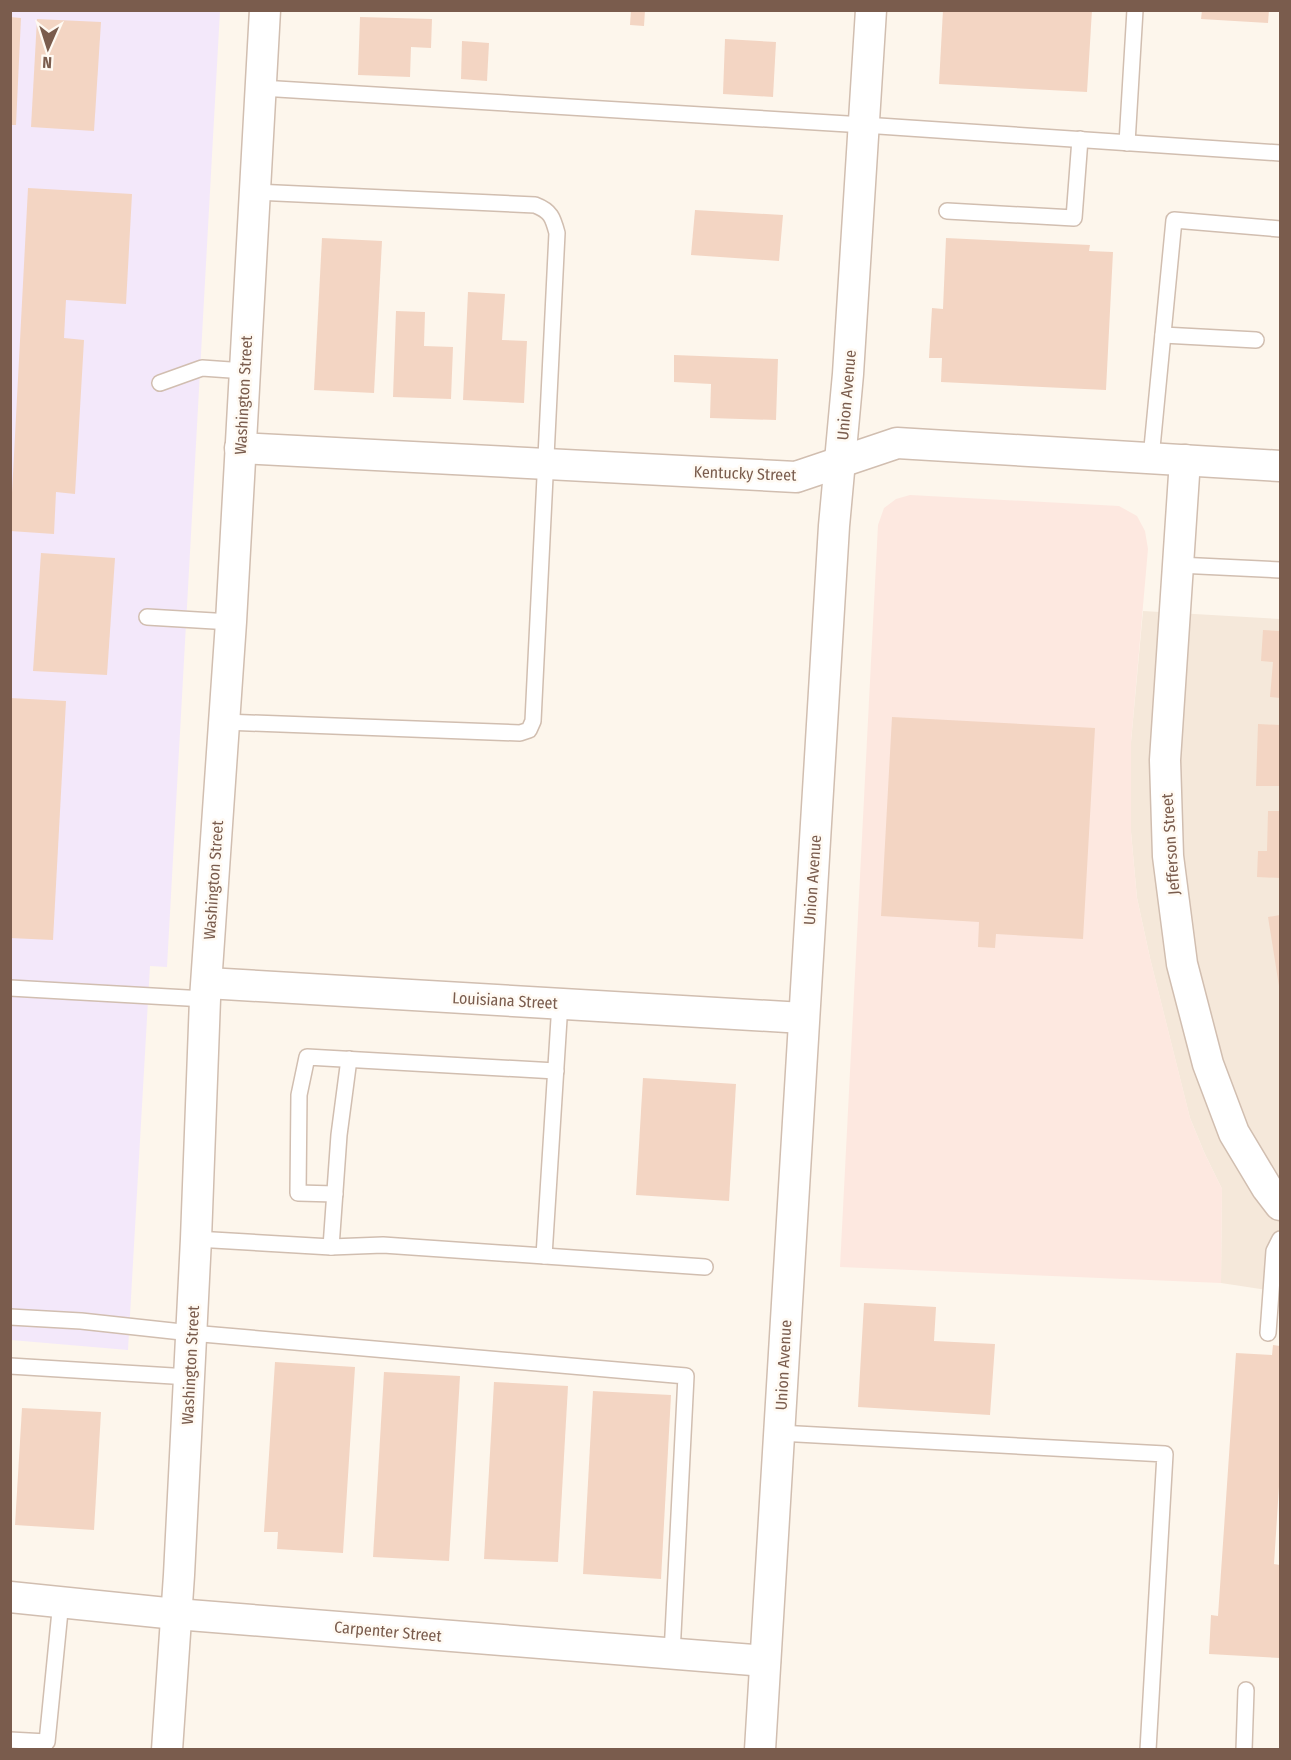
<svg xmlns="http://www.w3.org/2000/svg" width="1291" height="1760" font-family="'Fira Sans Condensed',sans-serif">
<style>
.residential{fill:#f5e8da}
.commercial{fill:#fde8e0}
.education{fill:#f3e8fa}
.building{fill:#f3d5c3}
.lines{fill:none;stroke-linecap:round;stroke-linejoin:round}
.lane-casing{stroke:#d1beb0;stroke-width:18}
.street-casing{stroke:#d1beb0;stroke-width:33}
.lane{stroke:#fff;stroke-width:15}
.street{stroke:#fff;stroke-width:30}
.labels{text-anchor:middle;stroke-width:5;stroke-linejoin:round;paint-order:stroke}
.street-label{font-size:16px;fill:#7a5c4d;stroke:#fffaf3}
</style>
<rect width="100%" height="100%" fill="#fdf6ec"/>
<path class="residential" d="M1143,611L1280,619V1292L1221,1283L1222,1189L1204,1152L1190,1118L1150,958L1137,898L1131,832V742Z"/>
<path class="commercial" d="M910,495L1119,506L1137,516L1145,531L1148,549L1131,742V832L1137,898L1150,958L1190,1118L1204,1152L1222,1189L1221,1283L840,1267L878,525L884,508L896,499Z"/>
<path class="education" d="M10,11H220L167,967L150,966L128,1350L11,1340Z"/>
<g class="building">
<path d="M631,10H645L644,26L630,25Z"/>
<path d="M943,10H1092L1087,92L939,84Z"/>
<path d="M1202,10H1269L1268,23L1201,19Z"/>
<path d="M10,17L21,18L16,125H10Z"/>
<path d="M360,17L432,19L431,48L411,47L410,77L358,75Z"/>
<path d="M37,19L101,22L94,131L31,127Z"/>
<path d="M725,39L776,42L773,97L723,94Z"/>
<path d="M462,41L489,43L487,81L461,79Z"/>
<path d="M28,188L132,194L126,304L66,300L64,338L84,340L75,494L56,492L54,534L10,531Z"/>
<path d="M695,210L783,215L779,261L691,255Z"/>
<path d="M322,238L382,241L374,393L314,390Z"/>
<path d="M946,238L1090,245L1089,251L1113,252L1106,390L941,382L942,358H929L932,308L943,309Z"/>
<path d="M468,292L505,294L502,340L527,341L524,403L463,400Z"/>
<path d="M396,311L425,312L424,346L453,347L451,399L393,397Z"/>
<path d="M674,355L778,359L776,420L710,418L711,384L674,382Z"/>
<path d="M41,553L115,558L107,675L33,671Z"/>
<path d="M1263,630L1280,631V698L1270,697L1273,662L1261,661Z"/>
<path d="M10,698L66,701L53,940L10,938Z"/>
<path d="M892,717L1095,728L1083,939L996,934L995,948L978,947L979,922L881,916Z"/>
<path d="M1258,724L1280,725V786H1256Z"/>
<path d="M1268,811H1280V878L1257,877L1258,851H1267Z"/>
<path d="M1280,915V986H1279L1268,917Z"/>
<path d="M643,1078L736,1084L729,1201L636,1195Z"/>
<path d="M864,1303L936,1307L934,1341L995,1344L990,1415L858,1407Z"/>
<path d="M1273,1345L1280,1346V1471L1274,1564L1280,1565V1658L1209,1654L1211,1615L1218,1616L1236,1353L1272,1355Z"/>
<path d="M275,1362L355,1367L343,1553L277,1549L278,1532H264Z"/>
<path d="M384,1372L460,1376L449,1561L373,1557Z"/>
<path d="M494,1382L568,1386L558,1562L484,1559Z"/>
<path d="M593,1391L671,1395L661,1579L583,1574Z"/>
<path d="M22,1408L101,1412L94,1530L15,1525Z"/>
</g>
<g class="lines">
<g class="lane-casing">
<g id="lane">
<path d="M261,88L864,125L1280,153"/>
<path d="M1127,143L1135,10"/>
<path d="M947,211L1074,218L1080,139"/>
<path d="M1163,335L1256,340"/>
<path d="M160,383L202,368L245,371"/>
<path d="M1151,458L1174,220L1280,229"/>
<path d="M1178,565L1280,570"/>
<path d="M147,617L231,622"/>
<path d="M224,722L520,733L529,730L533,721L557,233C553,218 551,211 535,205L255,192"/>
<path d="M10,988L205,999"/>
<path d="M335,1194L298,1193L299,1095L307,1057L556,1071"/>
<path d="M196,1239L331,1247L383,1245L705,1267"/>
<path d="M331,1247L339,1135L349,1059"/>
<path d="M544,1256L560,1003"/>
<path d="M10,1317L81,1321L191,1333L686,1376L672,1654"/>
<path d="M1268,1333L1274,1251L1280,1239"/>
<path d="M10,1366L189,1377"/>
<path d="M779,1433L1165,1454L1148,1750"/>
<path d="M10,1740L47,1742L61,1601"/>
<path d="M1244,1750L1246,1690"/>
</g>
</g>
<g class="street-casing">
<g id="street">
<path d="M240,448L796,477L897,443L1280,466"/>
<path d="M1185,460L1165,760L1168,856L1182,964L1208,1064L1234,1133L1267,1188L1280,1205"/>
<path d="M207,983L803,1018"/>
<path d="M10,1597L176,1614L765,1661"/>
<path d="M167,1750L179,1575L196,1239L205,999L231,622L265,10"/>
<path d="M760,1750L834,526L848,374L871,10"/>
</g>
</g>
<use href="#lane" class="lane"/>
<use href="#street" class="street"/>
</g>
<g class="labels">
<g class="street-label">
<text transform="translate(243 395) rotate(-87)" y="6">Washington Street</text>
<text transform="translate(846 395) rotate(-85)" y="6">Union Avenue</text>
<text transform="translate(745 473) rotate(2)" y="6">Kentucky Street</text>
<text transform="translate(1170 844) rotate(-94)" y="6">Jefferson Street</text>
<text transform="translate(213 880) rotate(-86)" y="6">Washington Street</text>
<text transform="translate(812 880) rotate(-86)" y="6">Union Avenue</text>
<text transform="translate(505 1000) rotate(3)" y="6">Louisiana Street</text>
<text transform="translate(190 1365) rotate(-87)" y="6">Washington Street</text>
<text transform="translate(783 1365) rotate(-87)" y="6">Union Avenue</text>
<text transform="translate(388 1631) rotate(5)" y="6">Carpenter Street</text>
</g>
</g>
<rect width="1291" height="1760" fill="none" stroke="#7a5c4d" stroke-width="24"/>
<g transform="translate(48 48) rotate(183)" stroke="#fffaf3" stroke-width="4.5" paint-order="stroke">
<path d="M0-4.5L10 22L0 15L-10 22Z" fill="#7a5c4d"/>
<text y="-9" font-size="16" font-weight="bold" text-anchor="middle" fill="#7a5c4d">N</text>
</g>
</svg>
